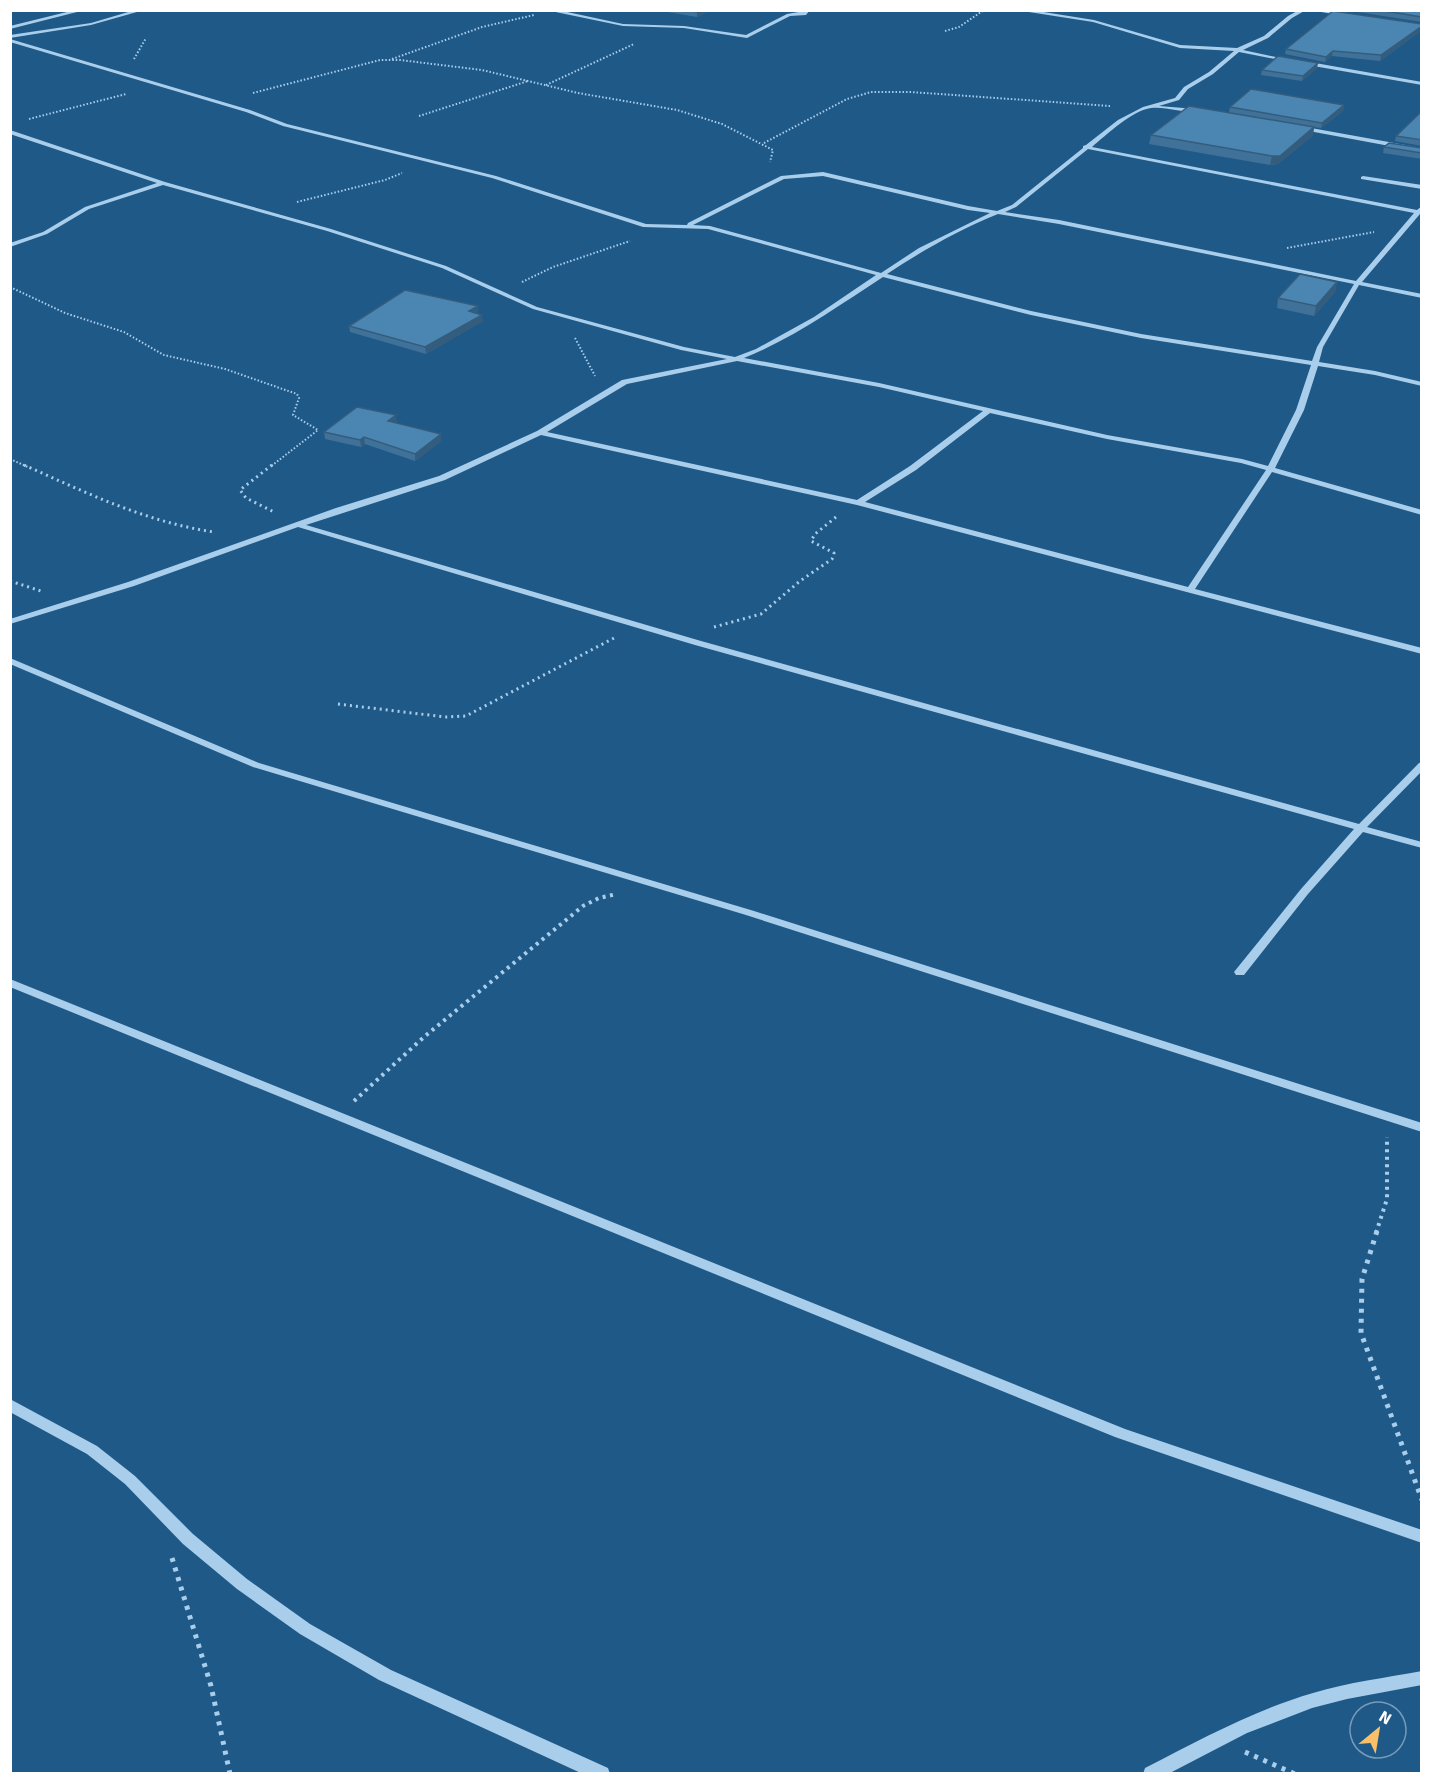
<svg xmlns="http://www.w3.org/2000/svg" width="1432" height="1784" font-family="Signika,sans-serif">
<style>
.lines{fill:none;stroke-linecap:round;stroke-linejoin:round}
.path-far3{stroke:#a9ceeb;stroke-width:2;stroke-dasharray:1.5 2;stroke-linecap:butt}
.path-far2{stroke:#a9ceeb;stroke-width:3;stroke-dasharray:2 4;stroke-linecap:butt}
.path-far1{stroke:#a9ceeb;stroke-width:4;stroke-dasharray:3 4.5;stroke-linecap:butt}
.path{stroke:#a9ceeb;stroke-width:5;stroke-dasharray:4 6;stroke-linecap:butt}
.minor{fill:#a9ceeb;fill-rule:evenodd}
.wall{fill:#407299}
.shaded-wall{fill:#345d7d}
.building{fill:#4b85b2;stroke:#345d7d;stroke-width:1.5}
</style>
<rect width="100%" height="100%" fill="#1f5988"/>
<g class="lines">
<g class="path-far3">
<path d="M945,31L959,27L984,10"/>
<path d="M134,59L146,38"/>
<path d="M392,59L482,27L534,15"/>
<path d="M546,85L634,44"/>
<path d="M253,93L380,60H400L482,70L578,93L677,110L722,124L773,150L770,162"/>
<path d="M419,116L528,81"/>
<path d="M29,119L126,94"/>
<path d="M764,143L847,99L871,92H911L1110,106"/>
<path d="M297,202L385,180L402,173"/>
<path d="M1287,248L1374,232"/>
<path d="M522,282L553,267L630,241"/>
<path d="M10,287L65,313L124,332L164,355L225,369L297,394L299,398L293,415L318,430L270,467"/>
<path d="M575,338L595,376"/>
<path d="M10,459L28,467"/>
</g>
<g class="path-far2">
<path d="M24,465C87,493 146,522 214,532"/>
<path d="M272,465L240,490L246,498L274,512"/>
<path d="M10,581L41,591"/>
<path d="M714,627L761,614L800,581L832,559L834,553L811,541L815,534L836,517"/>
<path d="M338,704L445,717L466,716L614,638"/>
</g>
<g class="path-far1">
<path d="M354,1101L424,1037L583,906L599,898L617,894"/>
<path d="M1376,1233L1387,1199V1137"/>
</g>
<g class="path">
<path d="M1377,1231L1362,1279L1361,1333L1422,1500"/>
<path d="M172,1558L211,1686L230,1774"/>
<path d="M1245,1752L1295,1774"/>
</g>
<g class="minor">
<path d="M75,10H85L10,29V26Z"/>
<path d="M135,10H144L91,25L10,38V35L91,23Z"/>
<path d="M546,10H558L623,24L684,26L746,35L787,14L810,10L806,15L790,16L747,38L684,28L623,26Z"/>
<path d="M1016,10H1031L1094,20L1180,45L1237,48L1264,36L1288,16L1299,10H1306L1292,18L1268,38L1243,50L1290,60V62L1239,52L1213,74L1188,89L1179,100L1159,106L1196,109L1198,112C1183,113 1165,106 1151,108C1133,110 1106,135 1092,147L1417,210L1422,206V215L1420,214L1362,282L1422,294V298L1359,285L1323,347L1319,362L1375,371L1422,382V386L1375,375L1318,366L1304,410L1275,468L1422,510V515L1272,472L1195,589L1422,648V654L857,505L541,435L445,480L306,525L701,641L1359,824L1419,763L1422,762V771L1367,827L1422,842V848L1363,832L1308,894L1244,975H1236L1234,972L1301,889L1354,829L695,645L298,527L134,586L10,624V619L128,582L336,508L439,476L537,431L622,380L727,359L681,350L533,309L442,268L327,231L163,185L89,209L47,234L10,247V243L43,232L85,207L157,183L10,134V130L165,182L331,229L446,266L537,307L684,347L735,357L756,349L814,317L876,275L708,229L643,227L492,178L283,126L246,112L10,42V39L250,110L287,124L496,176L646,224L687,225L688,223L781,176L823,172L968,206L997,211L1012,205L1083,148V146L1086,145L1118,120L1143,107L1175,98L1184,87L1209,72L1234,51L1180,48L1093,22ZM1088,149L1414,213L1356,281L1059,220L1005,212L1016,207ZM823,176L968,210L990,213L919,248L881,273L710,226L693,225L784,179ZM998,214L1059,224L1354,284L1317,347L1312,361L1141,334L1031,311L887,274C922,251 958,230 998,214ZM883,277L1031,315L1141,338L1311,365L1296,410L1268,466L1242,459L1107,435L879,383L744,358C794,338 838,306 883,277ZM737,361L879,387L983,411L910,466L857,500L547,432L627,384ZM990,413L1107,439L1241,463L1266,470L1188,587L865,502L916,470Z"/>
<path d="M1310,10H1324L1346,15L1344,16Z"/>
<path d="M1304,61L1422,82V85L1302,64Z"/>
<path d="M1300,126L1422,148V152L1298,129L1297,128Z"/>
<path d="M1363,176L1422,185V189L1361,179V177Z"/>
<path d="M10,658L259,763L754,911L1422,1123V1132L746,915L253,767L10,664Z"/>
<path d="M10,979L1125,1429L1422,1530V1543L1115,1437L10,987Z"/>
<path d="M10,1399L97,1446L135,1476L193,1534L247,1579L310,1624L391,1670L608,1768L610,1774H583L379,1680L300,1634L237,1589L183,1544L125,1484L87,1454L10,1412Z"/>
<path d="M1422,1671V1685L1347,1699L1312,1708L1247,1733L1168,1774H1143L1145,1768C1200,1740 1254,1710 1313,1693C1349,1682 1385,1678 1422,1671Z"/>
</g>
</g>
<g class="wall">
<path d="M656,10H711L697,17Z"/>
<path d="M1344,10H1422V22Z"/>
<path d="M1422,24V30L1380,61L1332,56L1325,62L1285,54L1286,49Z"/>
<path d="M1317,68L1302,81L1261,75L1262,70Z"/>
<path d="M1344,105L1343,111L1321,128L1314,127L1313,135L1278,164L1270,165L1149,144L1151,135L1229,112L1230,107Z"/>
<path d="M1422,111V146L1395,141L1396,136Z"/>
<path d="M1384,147L1422,148V159L1383,153Z"/>
<path d="M1337,282L1335,292L1314,316L1277,308L1278,298Z"/>
<path d="M478,312L477,313L483,321L426,354L350,332L349,326Z"/>
<path d="M397,422L395,423L441,441L415,461L365,444L361,447L325,439L324,432Z"/>
</g>
<g class="shaded-wall">
<path d="M701,10H711L697,17V12Z"/>
<path d="M1422,26V30L1380,61L1381,55Z"/>
<path d="M1333,51L1332,56L1325,62L1326,57Z"/>
<path d="M1318,63L1317,68L1302,81L1303,76Z"/>
<path d="M1344,105L1343,111L1321,128L1322,123Z"/>
<path d="M1314,127L1313,135L1278,164L1270,165L1272,156Z"/>
<path d="M1337,282L1335,292L1314,316L1316,306Z"/>
<path d="M478,306V312L469,318V311Z"/>
<path d="M482,315L483,321L426,354L425,347Z"/>
<path d="M396,415L397,422L389,428L388,421Z"/>
<path d="M441,434V441L415,461V454Z"/>
<path d="M364,437L365,444L361,447L360,440Z"/>
</g>
<g class="building">
<path d="M685,10H701L697,12Z"/>
<path d="M1379,10H1422V17Z"/>
<path d="M1333,11L1422,24V26L1381,55L1333,51L1326,57L1286,49Z"/>
<path d="M1278,56L1318,63L1303,76L1262,70Z"/>
<path d="M1251,89L1344,105L1322,123L1230,107Z"/>
<path d="M1189,106L1314,127L1280,156H1272L1151,135Z"/>
<path d="M1422,111V140L1396,136Z"/>
<path d="M1389,143L1422,148V153L1384,147Z"/>
<path d="M1300,274L1337,282L1316,306L1278,298Z"/>
<path d="M405,290L478,306L469,311L482,315L425,347L349,326Z"/>
<path d="M357,407L396,415L388,421L441,434L415,454L364,437L360,440L324,432Z"/>
</g>
<rect width="1432" height="1784" fill="none" stroke="#ffffff" stroke-width="24"/>
<g transform="translate(1378 1730) rotate(30)"><circle r="28" fill="#1f5988" stroke="#799bb8" stroke-width="1.5"/>
<path d="M0-4.5L10 22L0 15L-10 22Z" fill="#f9bf69"/>
<text y="-9" font-size="16" font-weight="bold" text-anchor="middle" fill="#ffffff">N</text>
</g>
</svg>
